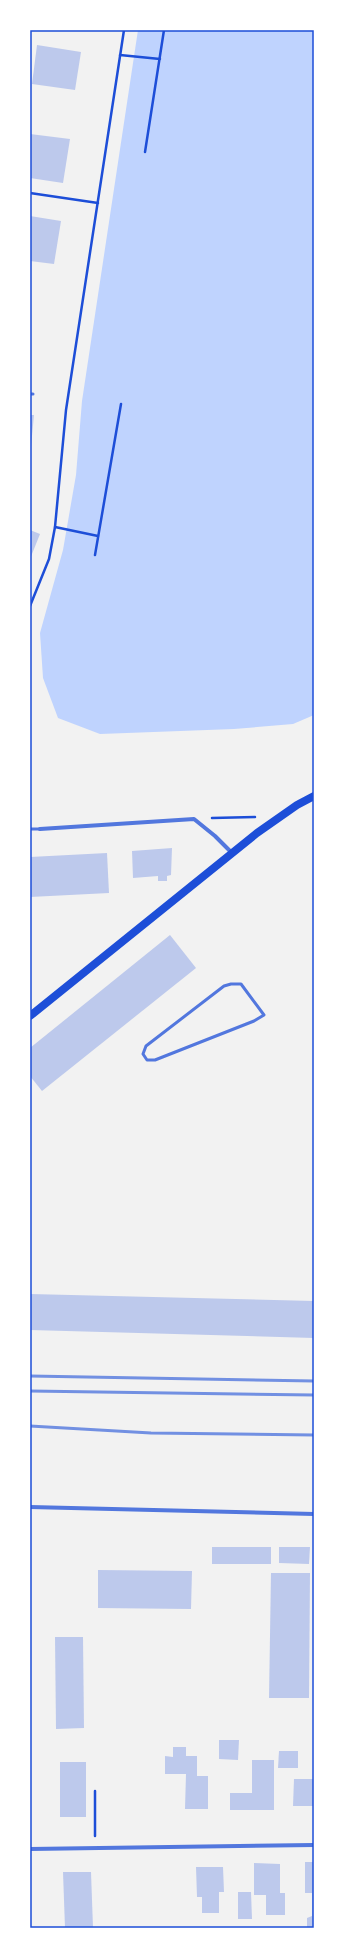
<svg xmlns="http://www.w3.org/2000/svg" width="344" height="1958" font-family="'PT Sans',sans-serif">
<style>
.water{fill:#bfd3fe}
.building{fill:#bdc9ec}
.lines{fill:none;stroke-linecap:round;stroke-linejoin:round}
.path{stroke:#1d4ed8;stroke-width:2.5}
.service{stroke:#5277de;stroke-width:3}
.minor{stroke:#5277de;stroke-width:4}
.secondary{stroke:#1d4ed8;stroke-width:8}
.rail{stroke:#7290e2;stroke-width:3}
.neatline{fill:none;stroke:#1d4ed8;stroke-width:1.5}
</style>
<rect width="100%" height="100%" fill="#f2f2f2"/>
<path class="water" d="M138,30H314V715L293,724L234,729L100,734L58,718L43,678L40,633L63,550L76,475L82,401Z"/>
<g class="building">
<path d="M37,45L81,52L75,90L32,84Z"/>
<path d="M30,134L70,139L63,183L30,178Z"/>
<path d="M30,216L61,221L54,264L30,261Z"/>
<path d="M30,415H34L31,446H30Z"/>
<path d="M30,530L40,534L30,559Z"/>
<path d="M172,848L171,875L167,876V881H158V876L133,878L132,851Z"/>
<path d="M107,853L109,893L30,897V857Z"/>
<path d="M170,935L196,968L42,1091L30,1076V1048Z"/>
<path d="M30,1294L314,1301V1338L30,1330Z"/>
<rect x="212" y="1547" width="59" height="17"/>
<path d="M279,1547H310L309,1564L279,1563Z"/>
<path d="M98,1570L192,1571L191,1609L98,1608Z"/>
<path d="M271,1573H310L309,1698H269Z"/>
<path d="M55,1637H83L84,1728L56,1729Z"/>
<path d="M219,1740H239L238,1760L219,1759Z"/>
<path d="M173,1747H186V1756H197V1776H208V1809H185L186,1774H165V1756L173,1757Z"/>
<path d="M279,1751H298V1768H278Z"/>
<path d="M252,1760H274V1810H230V1793H252Z"/>
<rect x="60" y="1762" width="26" height="55"/>
<path d="M294,1779H314V1806H293Z"/>
<path d="M305,1862H314V1928H307V1918L312,1916V1893H305Z"/>
<path d="M254,1863L280,1864V1893H285V1915H266V1895H254Z"/>
<path d="M196,1867H223L224,1892H219V1913H202V1897H197Z"/>
<path d="M63,1872H91L93,1928H65Z"/>
<path d="M238,1892H251L252,1919H238Z"/>
</g>
<g class="lines">
<g class="path">
<path d="M120,55L160,59"/>
<path d="M145,152L164,30"/>
<path d="M30,193L98,203"/>
<path d="M55,527L98,536"/>
<path d="M95,555L121,404"/>
<path d="M30,606L49,559L55,527L66,410L124,30"/>
<path d="M212,818L255,817"/>
<path d="M95,1791V1836"/>
</g>
<g class="service">
<path d="M30,394H33"/>
<path d="M30,829H40"/>
<path d="M231,984H241L264,1015L254,1021L155,1060H147L143,1054L146,1046L224,986Z"/>
</g>
<g class="minor">
<path d="M40,829L194,819L215,836L232,853"/>
<path d="M30,1507L314,1514"/>
<path d="M30,1849L314,1845"/>
</g>
<path class="secondary" d="M30,1016L257,833L297,805L314,796"/>
<g class="rail">
<path d="M30,1376L314,1381"/>
<path d="M30,1391L314,1395"/>
<path d="M30,1426L151,1433L314,1435"/>
</g>
</g>
<rect width="344" height="1958" fill="none" stroke="#ffffff" stroke-width="62"/>
<rect x="31" y="31" width="282" height="1896" class="neatline"/>
</svg>
